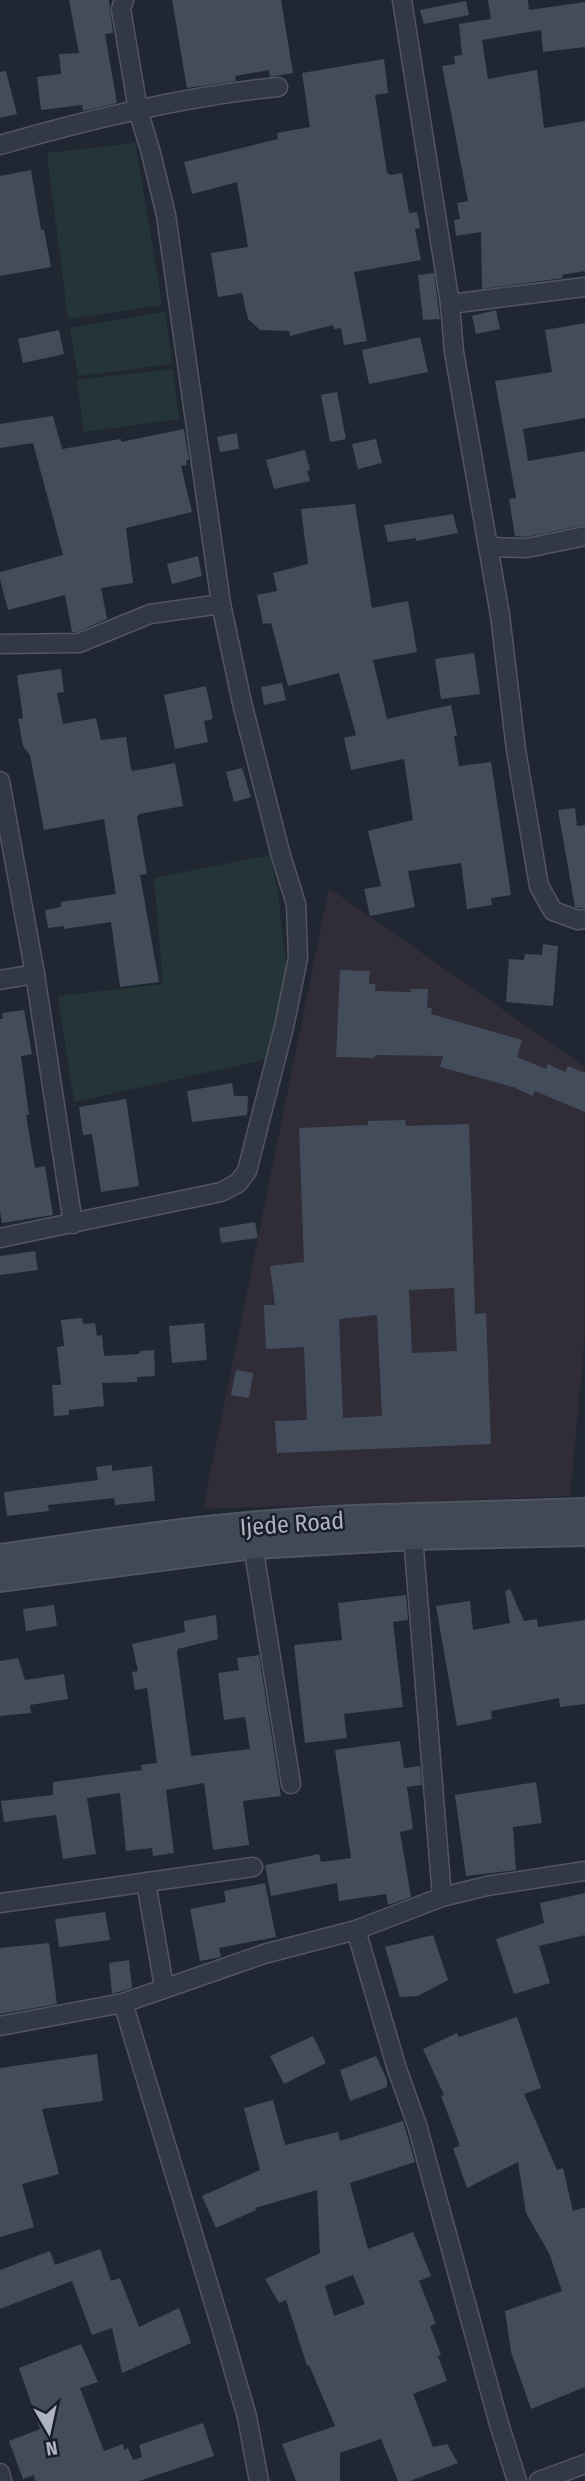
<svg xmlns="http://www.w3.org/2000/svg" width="585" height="2481" font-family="'Fira Sans Condensed',sans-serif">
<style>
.medical{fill:#302d38}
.green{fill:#253537}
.building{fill:#434c5b;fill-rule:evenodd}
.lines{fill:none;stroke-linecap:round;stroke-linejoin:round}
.street-casing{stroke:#515662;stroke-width:21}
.secondary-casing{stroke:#515662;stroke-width:30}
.street{stroke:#333944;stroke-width:18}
.secondary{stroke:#414856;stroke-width:26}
.labels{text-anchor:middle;stroke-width:5;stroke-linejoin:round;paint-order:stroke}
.street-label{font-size:24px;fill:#adb3c1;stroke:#191e28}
</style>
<rect width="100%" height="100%" fill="#202733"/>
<path class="medical" d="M329,888L585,1067V1337L570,1496L203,1509Z"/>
<g class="green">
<path d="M135,143L162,305L68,319L47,153Z"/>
<path d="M165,312L172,364L78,376L70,328Z"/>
<path d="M173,369L179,419L84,432L77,380Z"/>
<path d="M270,855L278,894L287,972L267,1059L74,1102L58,996L163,984L154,878Z"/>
</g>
<g class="building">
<path d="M69,0H109L113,33L105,34L117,103L83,111L82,105L41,110L37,77L61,74L59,54L79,53Z"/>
<path d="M172,0H281L293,73L270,77L269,70L235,76L236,81L187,88Z"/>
<path d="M488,0H528L529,10L585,2V47L543,52L541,30L482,40L488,79L537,70L544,128L585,121V271L562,275L563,278L482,289L481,232L456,236L454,220L460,219L457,203L468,201L442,66L455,64L454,56L462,55L459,24L491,19Z"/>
<path d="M466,1L469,15L424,24L420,10Z"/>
<path d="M384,59L388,93L375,95L387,173L390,175L402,173L409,213L417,212L420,228L415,229L421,260L354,272L367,341L344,345L341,328L334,329L333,325L290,336L289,331L260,330L248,319L242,293L218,297L211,253L248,247L237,182L192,194L184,162L278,139L277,133L310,127L302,73Z"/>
<path d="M6,71L17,114L0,118V72Z"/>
<path d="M31,170L41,230H44L51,267L0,276V176Z"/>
<path d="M434,273L440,319L423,320L418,275Z"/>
<path d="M496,310L500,329L476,334L472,316Z"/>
<path d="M585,323V418L523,429L528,461L585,451V525L526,537L515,536L509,499L516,498L495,381L552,372L545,330Z"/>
<path d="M59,330L64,354L23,363L18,339Z"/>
<path d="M420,337L428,372L369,384L362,350Z"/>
<path d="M337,392L346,439L330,442L321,395Z"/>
<path d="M53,416L62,449L121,439V442L184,429L189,460L186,461L187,465L181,466L192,512L126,528L133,583L101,588L107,619L77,632H72L65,595L8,610L0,579V572L63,555L33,443L0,448V424Z"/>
<path d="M237,433L239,449L220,452L217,437Z"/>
<path d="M376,439L382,463L358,469L352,444Z"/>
<path d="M305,450L310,470L307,471L310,481L274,489L266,460Z"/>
<path d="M355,504L372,608L408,601L417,652L373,660L387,719L451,705L457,736H454L459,766L491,762L511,895L491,898L492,905L467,909L461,863L408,871L415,907L370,916L364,889L381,886L368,831L413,820L404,759L351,770L344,738L356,735L339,673L288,686L271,623L263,624L257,595L277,591L273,573L308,564L301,509Z"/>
<path d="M453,514L458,533L416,541V538L388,542L384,525Z"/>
<path d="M198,556L202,576L172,584L167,564Z"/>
<path d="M474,653L480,694L441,699L435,659Z"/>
<path d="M61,669L64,692L57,693L63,724L96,718L101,740L126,737L131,769L133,771L175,763L183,806L139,814L137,817L147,874L140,875L159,982L120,987L111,922L64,929V926L48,928L45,910L61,907V902L116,894L104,819L44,830L30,755L23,746L18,719L23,718L17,675Z"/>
<path d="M282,683L286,700L264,705L261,687Z"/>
<path d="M206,686L213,719L204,721L208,742L175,749L164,695Z"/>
<path d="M242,768L251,797L234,802L226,772Z"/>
<path d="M575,808L577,826L585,825V908H579L575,907L558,810Z"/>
<path d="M543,944L558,946L553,1006L506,1002L509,959L524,960L525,954L542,955Z"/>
<path d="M340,970L370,971L369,984H375V991L411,992L410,989H428L427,1008H432L431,1014L522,1040L517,1057L546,1069L548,1064L565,1072L568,1066L585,1073V1112L535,1091L533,1096L513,1087L440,1067L443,1056L375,1055V1058L336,1057Z"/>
<path d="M24,1010L32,1054L21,1056L29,1115H26L35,1168L45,1166L53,1215L2,1223L0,1211V1019H3L2,1013Z"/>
<path d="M232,1083L234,1096H248L247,1115L192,1122L187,1091Z"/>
<path d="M126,1099L139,1186L101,1192L92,1134L83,1135L79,1107Z"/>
<path d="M405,1120L406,1126L469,1124L475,1314L486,1313L491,1444L277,1453L275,1421L307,1420L304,1347L266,1349L264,1305H275L270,1266L304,1262L299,1128L368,1125V1121ZM454,1288L457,1351L412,1353L409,1290ZM377,1315L382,1416L343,1418L339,1319Z"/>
<path d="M255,1222L258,1238L221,1243L219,1228Z"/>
<path d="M35,1251L38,1270L0,1275V1256Z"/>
<path d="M82,1318L83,1324L95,1323L97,1336L102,1335L104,1356L139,1354L140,1351L154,1350L155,1376L137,1377V1382L102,1383L104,1406L69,1410V1415L54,1416L52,1385H61L57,1347L64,1346L61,1320Z"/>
<path d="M204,1323L207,1360L172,1363L169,1326Z"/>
<path d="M236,1370L253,1373L249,1398L231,1395Z"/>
<path d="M112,1465V1471L152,1466L155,1501L115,1505L114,1498L48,1505L49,1511L7,1516L4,1492L98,1480L96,1467Z"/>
<path d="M510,1589L524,1621L537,1619L538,1627L585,1620V1704L560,1707L559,1698L491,1711L492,1719L457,1726L436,1606L470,1601L473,1630L510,1623L505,1591Z"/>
<path d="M406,1595L408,1620L393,1622L403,1707L344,1714L347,1738L305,1743L294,1645L342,1640L338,1603Z"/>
<path d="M54,1605L57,1626L26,1631L23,1609Z"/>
<path d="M216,1615L218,1639L178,1649L177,1653L191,1756L250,1749L245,1717L224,1720L218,1673L239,1670L237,1658L259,1655L281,1796L243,1801L249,1845L213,1850L204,1783L166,1790L174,1853L153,1856L152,1848L126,1851L120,1793L87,1798L96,1854L63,1859L56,1815L4,1822L1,1801L53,1795V1782L142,1770L141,1765L157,1763L147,1688L135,1690L132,1672L138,1671L132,1644L185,1632L184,1621Z"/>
<path d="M18,1658L25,1680L64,1674L68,1699L30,1705L31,1713L0,1716V1661Z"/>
<path d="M400,1741L404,1768L420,1766L422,1785L407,1787L413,1829L400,1832L411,1897L388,1905L386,1894L339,1901L337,1883L271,1896L265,1865L319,1854L321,1862L351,1858L335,1750Z"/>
<path d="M536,1782L542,1823L513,1827L516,1870L466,1876L455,1795Z"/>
<path d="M265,1883L276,1937L219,1948L221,1957L200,1961L190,1909L226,1902L224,1891Z"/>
<path d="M585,1893V1935L539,1946L550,1983L514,1994L496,1939L544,1923L540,1903Z"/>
<path d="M105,1912L110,1940L59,1947L55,1919Z"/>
<path d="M433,1935L448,1980L418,1996L400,1997L385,1947Z"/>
<path d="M49,1943L57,2004L0,2014V1948Z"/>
<path d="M129,1960L132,1988L112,1994L109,1963Z"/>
<path d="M517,2017L541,2088L524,2094L557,2170L563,2168L573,2211L585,2207V2387L531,2409L511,2352L505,2311L562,2291L549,2253L526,2213L518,2162L467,2188L453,2148L460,2146L441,2096L444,2095L423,2049L457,2033L459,2037Z"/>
<path d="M313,2036L326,2063L284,2084L270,2056Z"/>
<path d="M97,2054L103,2101L42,2109L59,2174L22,2184L34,2227L0,2237V2068Z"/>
<path d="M376,2056L387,2080V2087L350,2101L340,2070Z"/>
<path d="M273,2100L285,2145L338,2132L340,2141L403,2121L415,2162L350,2183L368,2249L413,2232L431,2276L419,2281L436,2324L430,2326L441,2355L438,2356L447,2381L413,2394L433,2447L447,2444L458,2463L410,2481H398L381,2439L340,2453V2481H296L282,2444L335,2426L309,2365L307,2366L286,2300L279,2303L265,2279L320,2253L317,2190L255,2208L256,2210L216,2228L202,2196L260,2170L244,2108ZM353,2275L365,2304L334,2316L325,2286Z"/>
<path d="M100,2249L111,2281L120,2278L139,2327L179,2308L191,2343L122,2373L112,2328L92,2335L72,2281L0,2309V2270L50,2251L55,2265Z"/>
<path d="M81,2344L98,2382L80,2388L104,2451L123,2444L124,2450L128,2448L133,2460L142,2457L139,2445L203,2423L214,2456L139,2481H35L34,2475L23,2479L9,2441L40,2429L19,2368Z"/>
</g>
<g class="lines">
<g class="street-casing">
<g id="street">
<path d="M402,0L450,304L454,352L500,615L516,750L539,886L553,911L578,920L585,919"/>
<path d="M0,145C90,119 185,96 278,87"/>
<path d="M450,304L585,287"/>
<path d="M488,547L527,548L585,536"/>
<path d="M0,644L79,643L150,614L221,604"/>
<path d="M0,781L35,974L73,1224"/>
<path d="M0,980L35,974"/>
<path d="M0,1238L221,1192L238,1183L247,1171L284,1027L298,958L296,904L281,856L242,703L221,604L166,215L151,153L138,110L121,9L124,0"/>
<path d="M413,1536L442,1897"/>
<path d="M253,1545L291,1784"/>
<path d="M146,1882L164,1987"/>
<path d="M0,1903L253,1867"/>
<path d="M356,1930L397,2069L417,2125L499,2424L517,2481"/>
<path d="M123,2003L223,2333L247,2417L259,2481"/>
<path d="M0,2026L123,2003L264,1954L356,1930L442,1897L487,1886L585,1871"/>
<path d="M0,2473L2,2481"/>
<path d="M539,2481L585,2464"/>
</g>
</g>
<g class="secondary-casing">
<g id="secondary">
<path d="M0,1558C86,1546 173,1532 260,1525C368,1516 476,1516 585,1512"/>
<path d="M0,1578L253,1545L413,1536L585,1532"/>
</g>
</g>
<use href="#street" class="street"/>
<use href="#secondary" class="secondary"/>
</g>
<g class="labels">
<g class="street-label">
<text transform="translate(292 1524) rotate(-4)" y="8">Ijede Road</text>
</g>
</g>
<g transform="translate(49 2432) rotate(171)" stroke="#191e28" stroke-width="5" paint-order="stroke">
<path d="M0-5L12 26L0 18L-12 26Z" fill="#adb3c1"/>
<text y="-10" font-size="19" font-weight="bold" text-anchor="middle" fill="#adb3c1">N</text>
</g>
</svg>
